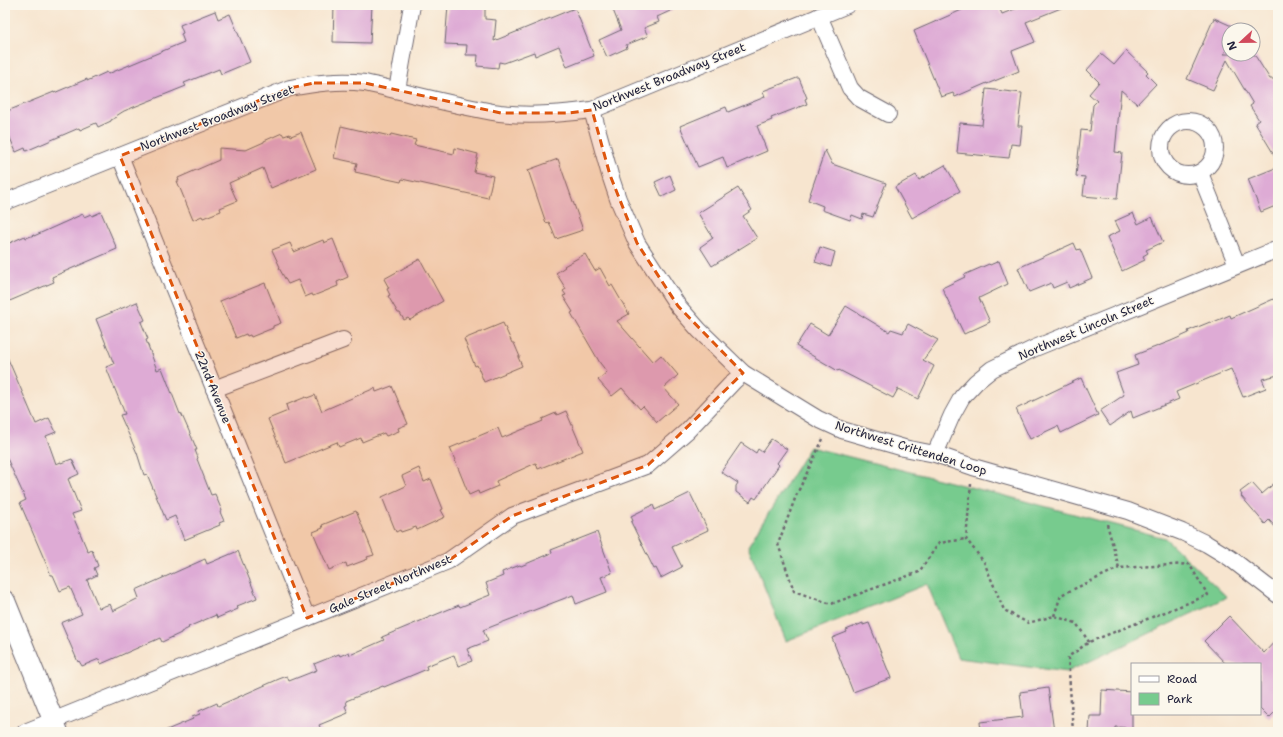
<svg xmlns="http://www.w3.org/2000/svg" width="1283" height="737" font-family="'Shantell Sans',sans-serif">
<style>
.green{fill:#77cb8e;stroke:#4c7664}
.building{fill:#deabd5}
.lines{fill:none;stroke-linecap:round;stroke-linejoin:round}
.minor-casing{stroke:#6d666f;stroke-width:18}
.tertiary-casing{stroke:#6d666f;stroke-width:22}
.path{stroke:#6d666f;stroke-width:2.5;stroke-dasharray:3 3;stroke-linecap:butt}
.minor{stroke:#fff;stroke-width:16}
.tertiary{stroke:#fff;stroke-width:20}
.marked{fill:#de560e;fill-opacity:0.2;stroke:#de560e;stroke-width:3;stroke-dasharray:8 5;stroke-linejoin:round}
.labels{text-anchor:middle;stroke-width:3;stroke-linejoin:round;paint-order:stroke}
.street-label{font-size:12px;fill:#22223b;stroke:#fbf7ec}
</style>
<rect width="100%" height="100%" fill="#fbf7ec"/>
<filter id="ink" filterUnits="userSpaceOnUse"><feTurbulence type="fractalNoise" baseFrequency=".025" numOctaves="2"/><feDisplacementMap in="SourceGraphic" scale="8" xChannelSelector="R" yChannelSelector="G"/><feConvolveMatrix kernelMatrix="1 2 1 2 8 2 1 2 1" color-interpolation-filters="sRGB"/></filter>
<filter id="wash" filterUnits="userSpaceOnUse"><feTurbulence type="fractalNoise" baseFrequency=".012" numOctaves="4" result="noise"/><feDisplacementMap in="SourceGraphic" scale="16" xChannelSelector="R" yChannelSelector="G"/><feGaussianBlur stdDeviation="0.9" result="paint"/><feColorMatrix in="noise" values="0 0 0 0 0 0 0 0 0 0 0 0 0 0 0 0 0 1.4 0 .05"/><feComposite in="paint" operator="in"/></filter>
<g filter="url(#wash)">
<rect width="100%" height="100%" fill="#f7e5cf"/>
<path class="green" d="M810,447L998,494L1165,538L1227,597L1067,672L958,658L927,584L786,641L748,546Z"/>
<g id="blocks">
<g class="building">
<path d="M334,5H372L370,43L333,42Z"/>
<path d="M448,5L485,7V19L496,20L494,41L575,8L594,56L567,67L559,46L535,56L534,52L504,63L499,62L498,68L477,66L478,55H466L467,45L445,44Z"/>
<path d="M611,5H683L657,17L659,22L644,28L648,36L626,45L627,48L607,57L599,40L621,30Z"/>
<path d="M973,5H998L1002,14L1025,5L1066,6L1026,22L1035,42L1012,51L1019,71L987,84V83L955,97L953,93L941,97L914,31Z"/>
<path d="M215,11L218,19L230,14L250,62L221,74L219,69L184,83L186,86L124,111L116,116L117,117L111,120V121L98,127L96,123L80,130L79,128L26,151L25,148L16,152L5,126V112L54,92V93L87,79V81L107,72L108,74L184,42L181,34L183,33L180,25Z"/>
<path d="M1214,18L1236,28L1235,30H1229V43L1224,54H1254L1270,79H1278V161L1255,123L1259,120L1250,106L1253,104L1227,60L1213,90L1187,79Z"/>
<path d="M1126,51L1148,72L1146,74L1156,84L1137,104L1121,90L1115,152L1122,153L1117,199L1083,196L1085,177L1076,176L1081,130L1090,131L1093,105L1097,101L1089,94L1099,82L1087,70L1101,54L1114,65Z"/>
<path d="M797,78H799L807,98L805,99L807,104L771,118L772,120L757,126L767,151L727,168L723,157L698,167L680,126L726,107L728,112L765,97L763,91Z"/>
<path d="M986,89L1022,93L1018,126H1022L1020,145L1011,144L1009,158L957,153L960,123L982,125Z"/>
<path d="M341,126L371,133L372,132L390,136L391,134L416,140L414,145L454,154L455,148L478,154L474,172L493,176L488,198L402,179L401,182L355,172L357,163L334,158Z"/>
<path d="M301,132L316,169L271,188L263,168L229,183L237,201L220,208L221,211L203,218L202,216L193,220L177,181H179L178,178L219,160V148L246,150L264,142V141L282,133L284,136L290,134L291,136Z"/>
<path d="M825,150L832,164L886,183L873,217L863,214L862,219L852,215L850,220L822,210L823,206L808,200Z"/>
<path d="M558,159L583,230L556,239L549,222L546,223L528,170Z"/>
<path d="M945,165L960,191L912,218L895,187L916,175L919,180Z"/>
<path d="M1278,167V205L1261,212L1248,179Z"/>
<path d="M670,175L676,190L662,197L655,182Z"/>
<path d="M738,188L752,210L743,216L757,238L712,266L700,247L713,238L698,213Z"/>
<path d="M101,212L117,249L52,277L54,282L5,303V245L25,236L26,238L34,235V236L83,214L84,217L91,214L92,216Z"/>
<path d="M1133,213L1138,224L1152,217L1163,242L1146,250L1148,253L1143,256L1145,260L1122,271L1107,237L1120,231L1115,221Z"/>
<path d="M333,239L348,277L337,282L338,286L313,296L312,294L305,297L298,280L288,284L279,268L280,267L272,250L290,243L294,252L323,240L324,243Z"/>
<path d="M1074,243L1077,250L1080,249L1092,278L1069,288L1067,282L1053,288L1051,283L1029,292L1018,268Z"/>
<path d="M820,247L835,252L831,267L815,262Z"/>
<path d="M585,254L595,271L600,268L610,286L612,285L629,314L617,321L653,362L661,355L678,375L664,388L678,404L657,422L643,406L640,409L622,388L612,396L598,380L607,372L600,363L571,313L573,312L563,296L566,295L563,291L566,289L556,273L565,267L564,266Z"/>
<path d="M420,259L443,301L410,320L408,318L404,320L400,313H398L388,296L390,295L387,289L389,288L384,279Z"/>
<path d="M999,261L1008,284L979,298L990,322L964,334L942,288L965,277L964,275L989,264L990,265Z"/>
<path d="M265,283L281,323L273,326V328L251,337L250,335L247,336L246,334L236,338L220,301Z"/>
<path d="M1278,297V375L1262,379L1266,388L1243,397L1231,369L1176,392L1179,399L1133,418L1131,411L1110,426L1100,411L1124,395L1116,373L1138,365L1135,355L1171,341L1189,333L1188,331L1210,322L1211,323L1230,315L1231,318Z"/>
<path d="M137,302L145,320L141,322L148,339L146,340L157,370L162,368L180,414L181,413L189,431L197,450H195L198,458L197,459L211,495L215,494L222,511L220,512L224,521L219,523L220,525L184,540L175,516L166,520L147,474L144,475L137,453L120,415L125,414L106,367L114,364L96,319Z"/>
<path d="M846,306L889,332L891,329L903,333L908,324L938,340L923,360L934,366L918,399L898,389L893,398L839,370L838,371L796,346L810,324L828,335Z"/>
<path d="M503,323L512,343H514L520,357H518L522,366L484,382L477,365L475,366L464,339Z"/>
<path d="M5,352L36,424L49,418L56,432L46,436L56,464L61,462V463L72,459L79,474L68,479L81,511L72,514L88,552L92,550L98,566L94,568L97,575L87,580L99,608L110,604L113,611L139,598L136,590L205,559L207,564L238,551L257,598L237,606L238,609L217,618L216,615L188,627L189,628L181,632V633L162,642L160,638L101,664L99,659L82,666L79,661L78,662L61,623L82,614L70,587L60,591L53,575H51L20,503L26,500L5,454Z"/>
<path d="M1081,378L1098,415L1061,433L1058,426L1030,439L1016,409Z"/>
<path d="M392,386L408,424L398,428L399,431L386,436L384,433L362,442L361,438L339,447L337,442L286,463L268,419L288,411L286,405L306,397L307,398L315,395L322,411L375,388L376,392Z"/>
<path d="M566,411L583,451L538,469L536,463L496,481L498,486L479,494L478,491L469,495L450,448L498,428L502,438L543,421L542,419L556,413L557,415Z"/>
<path d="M771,439L787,449L777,463L779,465L756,499L753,497L750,502L736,492V486L738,483L721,472L741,443L756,453L758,449L762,452Z"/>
<path d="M419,468L424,482L431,479L443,509L441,510L445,517L417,530L416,527L401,532L400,530L396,532L382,497L406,486L402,476Z"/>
<path d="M1278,480V530L1269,520L1265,524L1241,496L1242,495L1240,492L1252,483L1262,494Z"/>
<path d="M690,493L708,530L672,547L682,567L661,578L656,568L654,569L631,522L633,521L631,516L653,505L655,510Z"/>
<path d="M356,511L374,555L367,557L368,559L347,567L346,563L329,570L313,532L323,528L322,525Z"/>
<path d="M597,532L612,573L601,577L607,592L576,604L573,595L483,630L488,641L467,649L472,661L458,666L454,655L426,666L427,669L384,687L383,686L346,701L347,705L345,706L348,713L319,725L322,732H162L193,719L192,717L200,714L199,711L217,703L218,706L279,679L287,676L289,681L317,670L314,664L339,654L340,656L349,652L350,655L384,640L382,637L459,605L460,607L490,595L486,583L503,576L502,572L520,565L521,566L552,553L551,550Z"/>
<path d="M1229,616L1264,653L1278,638V709L1269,718L1260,709V664H1226L1204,641Z"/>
<path d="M863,623V625L869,623L891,678L853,692L832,638L847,632L846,630Z"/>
<path d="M1048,688L1054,732H981L980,722L1023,717L1020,692Z"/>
<path d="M1102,690L1132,692V728L1115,727V732H1089L1090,716H1101Z"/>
</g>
</g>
</g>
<g filter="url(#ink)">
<use href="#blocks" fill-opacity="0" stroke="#6d666f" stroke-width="1"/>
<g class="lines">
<g class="minor-casing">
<g id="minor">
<path d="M819,16L850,88L859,98L888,114"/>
<path d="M397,90L412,5"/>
<path d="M592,110L610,175L618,199L637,243L678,306L699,330L743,373L818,419L842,430L904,448L935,454L973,467L1128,511L1182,532L1207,544L1230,558L1278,595"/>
<circle cx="1188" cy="148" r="27"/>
<path d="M120,156L307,618"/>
<path d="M1200,173L1237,265"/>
<path d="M5,202L290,88C316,83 339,80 365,83C410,93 455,106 500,113C531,117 562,114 592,110L847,5"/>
<path d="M214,389L343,340"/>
<path d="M935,454L952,415L962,397L976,382L992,369L1035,348L1278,249"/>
<path d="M25,732L448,561L512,516L648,465L687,431L734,381L743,373"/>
</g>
</g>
<g class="tertiary-casing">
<path id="tertiary" d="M5,601L58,732"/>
</g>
<g class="path">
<path d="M823,439L796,496L778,544L794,591L831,604L919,572L939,543L966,539"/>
<path d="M971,484L966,539L984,562L1004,610L1028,623L1054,616L1076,623L1089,642"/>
<path d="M1054,616L1061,595L1119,568"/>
<path d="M1073,732L1068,657L1089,642L1208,595L1189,564L1119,568L1107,524"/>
</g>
<use href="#minor" class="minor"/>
<use href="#tertiary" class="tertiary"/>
</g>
</g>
<path class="marked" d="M314,83H365L501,113H568L592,110L610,175L637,243L678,306L743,373L648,465L512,516L448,561L307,618L120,156L290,88Z"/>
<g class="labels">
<g class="street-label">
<text transform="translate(669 77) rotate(-22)" y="4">Northwest Broadway Street</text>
<text transform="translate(217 118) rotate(-21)" y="4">Northwest Broadway Street</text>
<text transform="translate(1086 328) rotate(-23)" y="4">Northwest Lincoln Street</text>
<text transform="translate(213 387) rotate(68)" y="4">22nd Avenue</text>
<text transform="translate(911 448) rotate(17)" y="4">Northwest Crittenden Loop</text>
<text transform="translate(390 584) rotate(-23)" y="4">Gale Street Northwest</text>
</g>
</g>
<rect width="1283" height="737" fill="none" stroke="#fbf7ec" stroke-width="20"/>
<rect x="1131" y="663" width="130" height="52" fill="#fbf7ec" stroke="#a4a2a5"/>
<rect x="1139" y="676" width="20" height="6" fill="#ffffff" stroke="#a4a2a5"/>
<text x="1167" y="683" font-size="12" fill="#22223b">Road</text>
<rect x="1139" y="693" width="20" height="12" fill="#77cb8e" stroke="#a4a2a5"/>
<text x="1167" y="703" font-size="12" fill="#22223b">Park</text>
<g transform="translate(1241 42) rotate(248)"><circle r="19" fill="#fbf7ec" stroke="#a4a2a5"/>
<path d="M0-3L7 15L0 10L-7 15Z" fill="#d1495b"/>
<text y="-6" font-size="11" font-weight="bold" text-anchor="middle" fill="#22223b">N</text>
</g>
</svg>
